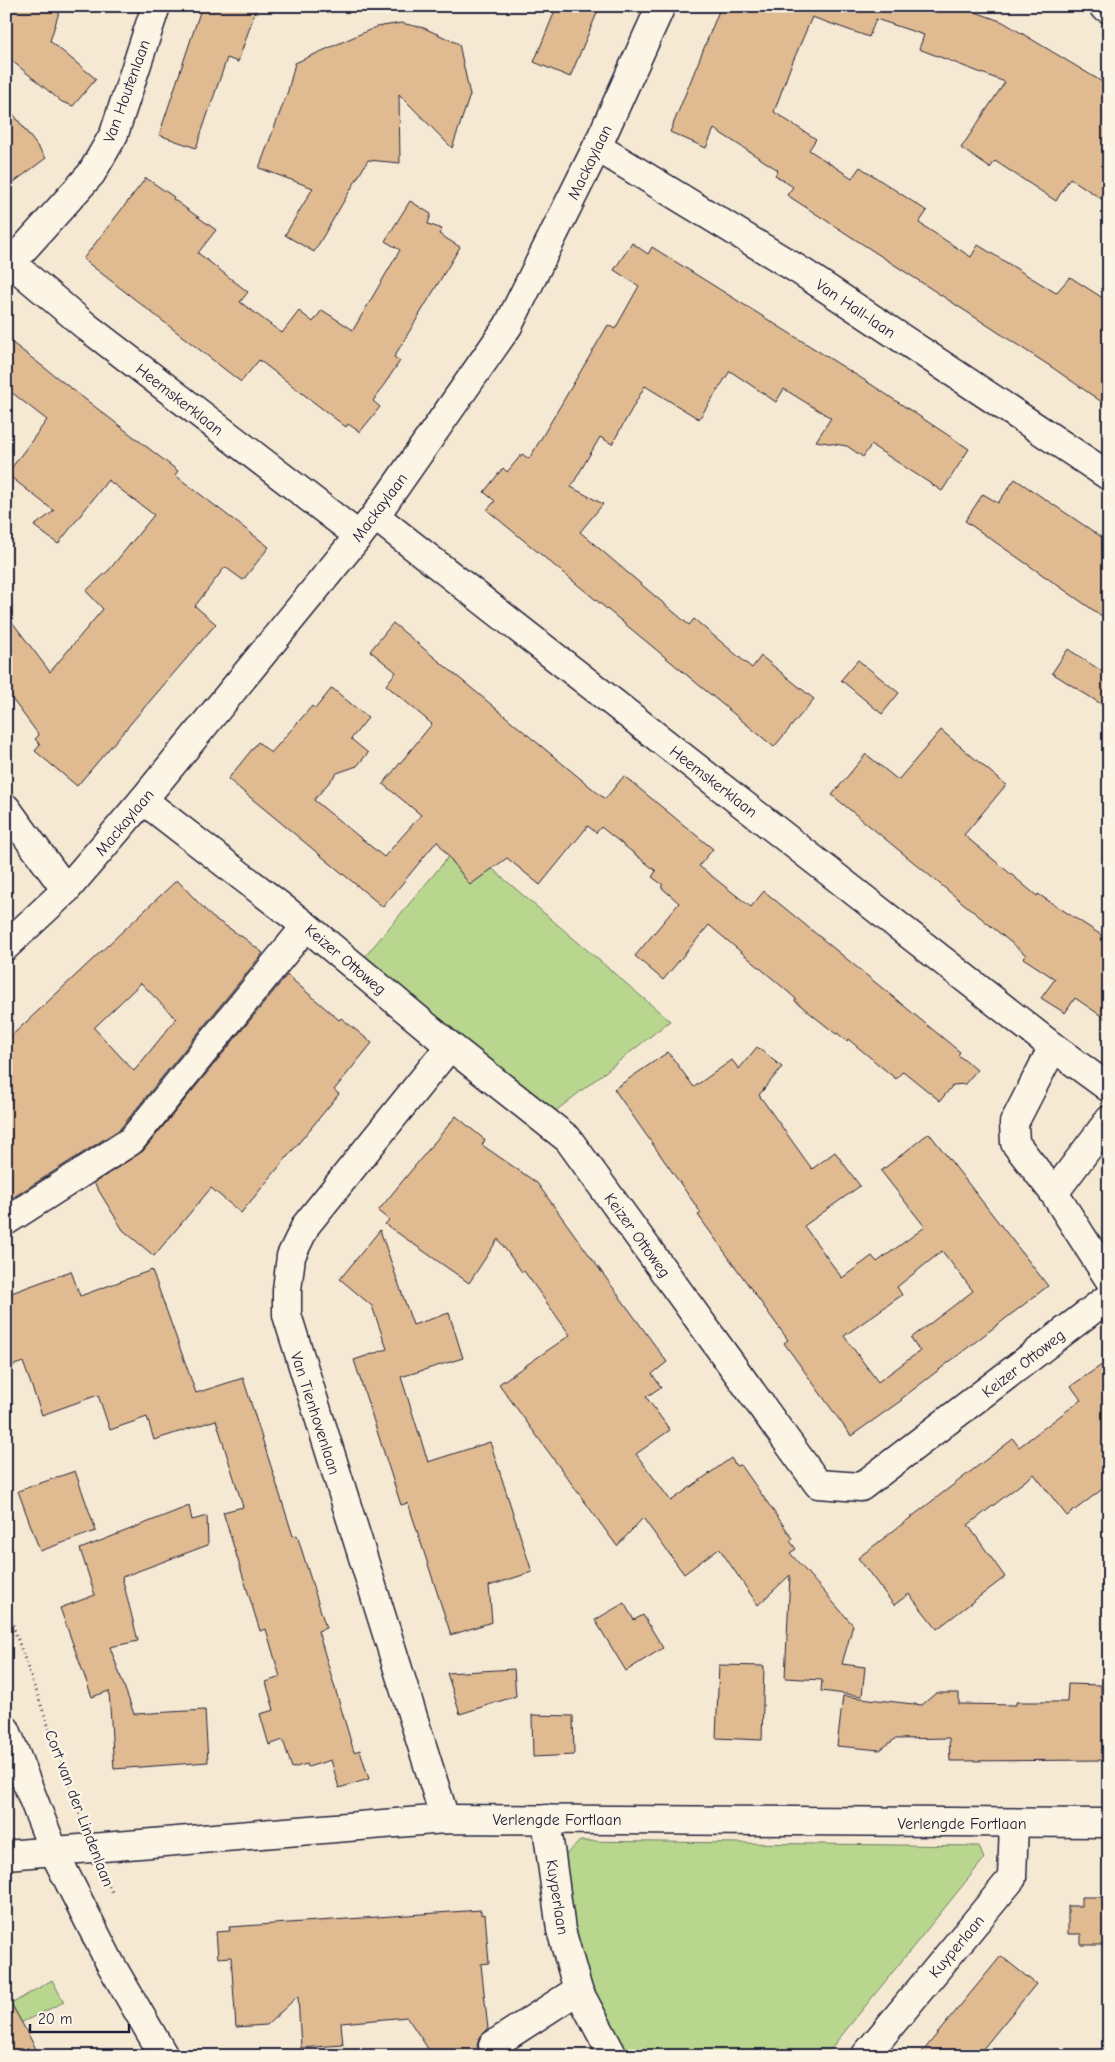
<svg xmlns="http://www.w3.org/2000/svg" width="1115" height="2062" font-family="'Comic Neue',sans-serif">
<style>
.green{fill:#b9d68e;stroke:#6e7c64}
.building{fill:#e0bb91;stroke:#22223b;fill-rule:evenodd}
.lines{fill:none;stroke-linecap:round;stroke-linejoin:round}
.minor-casing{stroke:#22223b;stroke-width:31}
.major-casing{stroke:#22223b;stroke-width:31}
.path{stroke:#22223b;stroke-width:3;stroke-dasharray:1 4;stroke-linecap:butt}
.minor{stroke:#fcf5e5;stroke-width:28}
.major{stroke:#fcf5e5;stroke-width:28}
.labels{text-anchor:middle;stroke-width:5;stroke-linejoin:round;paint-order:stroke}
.street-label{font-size:16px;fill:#22223b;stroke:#fcf5e5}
</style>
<rect width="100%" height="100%" fill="#f6e9d4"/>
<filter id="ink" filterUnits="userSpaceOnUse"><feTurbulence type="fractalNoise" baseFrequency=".02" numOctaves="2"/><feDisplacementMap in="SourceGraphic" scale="10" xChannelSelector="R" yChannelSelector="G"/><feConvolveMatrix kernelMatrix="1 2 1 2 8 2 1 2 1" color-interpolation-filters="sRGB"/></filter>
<g filter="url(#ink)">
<g class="green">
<path d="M461,842L670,1021L548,1117L362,960Z"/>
<path d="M580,1841L979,1846L984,1859L825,2056H623L573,1950L564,1856Z"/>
<path d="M52,1980L64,2002L6,2030V2007Z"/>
</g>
<g class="building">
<path d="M15,6H61L50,41L96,79L73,106L62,102L6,56V24Z"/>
<path d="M202,6H257L238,62L227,58L196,148L159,135Z"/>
<path d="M557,6H600L570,77L534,62Z"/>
<path d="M721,6H959L1003,22L1109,86V204L1070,178L1056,201L995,161L990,168L961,148L1005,82L919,49L924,35L876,19L869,37L812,17L790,68L774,112L816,139L809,150L852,178L860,167L927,211L919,223L971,257L978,245L1056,293L1070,277L1109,302V407L1053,368L787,195L793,187L775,175L778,170L714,129L706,148L670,132Z"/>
<path d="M401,23L424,28L459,44L470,95L452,148L399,94L400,163L368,160L314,252L285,235L313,188L259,168L288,91L295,63L376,27Z"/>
<path d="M6,104L46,158L6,188Z"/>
<path d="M146,178L174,197L173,199L216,230L198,253L248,292L240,302L282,333L299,311L313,322L322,310L353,330L400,250L385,241L410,201L431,214L428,224L442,229L439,234L460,247L394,357L400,361L373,401L380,407L360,432L348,424L346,427L259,360L241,382L83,259Z"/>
<path d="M632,243L648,254L652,247L869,383L969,449L942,491L871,445L863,457L847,446L816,441L831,418L784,389L776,402L730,371L699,419L645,386L612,444L600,437L571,487L603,504L580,532L689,625L694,619L752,668L761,656L814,699L774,747L487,510L495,501L484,492L503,468L507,472L522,454L529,459L608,325L615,329L639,286L614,270Z"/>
<path d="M6,338L178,471L175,475L269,547L243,580L225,567L195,606L216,624L77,786L35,751L40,745L35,739L39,735L6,691V614L50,672L103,609L86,591L109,570L154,515L108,480L58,544L34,526L54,511L7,474L47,420L6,388Z"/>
<path d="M1015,479L1109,542V621L965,521L983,494L998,503Z"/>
<path d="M393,623L605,799L624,776L713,849L699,866L751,907L764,891L960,1052L958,1055L977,1070L965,1084L953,1085L940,1101L903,1071L896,1079L848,1039L847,1041L837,1033L836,1034L795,1001L796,999L779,984L709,925L663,980L635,956L679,903L661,887L663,885L652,877L656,871L601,827L596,833L588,826L540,885L507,858L470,885L437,841L383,907L228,779L258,742L271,753L312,706L315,709L332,688L368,718L351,739L368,753L357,766L337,773L314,800L384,857L421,815L383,784L432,724L386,685L396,672L370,651Z"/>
<path d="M1068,649L1109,676V709L1052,673Z"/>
<path d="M858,660L899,693L882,714L841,680Z"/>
<path d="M941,730L1006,785L964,835L1037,896L1038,894L1109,940V1021L1075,998L1065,1013L1041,998L1055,979L1023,958L1026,955L832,795L866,754L898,780Z"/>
<path d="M177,880L212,917L244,938L263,953L120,1129L6,1202V1041ZM141,983L176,1019L134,1071L94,1028Z"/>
<path d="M287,975L339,1020L341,1018L372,1043L334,1090L339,1094L241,1213L211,1188L154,1256L123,1230L94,1183L143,1151Z"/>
<path d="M757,1047L782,1067L759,1095L812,1169L835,1152L860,1186L804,1226L842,1278L872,1256L877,1262L925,1227L881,1171L929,1133L1048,1286L901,1399L902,1400L851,1436L784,1343L788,1340L698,1215L701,1213L614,1089L668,1052L694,1087L732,1060L739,1069ZM942,1251L973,1291L911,1338L920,1351L878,1382L844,1336L902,1295L897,1287Z"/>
<path d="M456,1116L485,1140L482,1145L537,1183L667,1362L652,1374L661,1387L646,1397L670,1430L636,1454L671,1501L731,1458L736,1466L741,1465L793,1539L790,1541L796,1549L790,1553L853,1625L842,1664L865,1667L862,1696L821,1691L822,1680L785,1678L790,1575L758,1605L719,1548L684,1574L643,1518L617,1546L499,1384L570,1335L524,1271L522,1272L498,1239L469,1283L385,1224L389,1220L378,1211Z"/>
<path d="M380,1230L413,1325L449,1313L463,1358L401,1377L428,1462L490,1442L532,1572L489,1586L492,1622L451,1635L408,1503L401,1505L354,1360L387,1349L372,1306L340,1279Z"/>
<path d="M152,1270L196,1393L243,1378L293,1536L297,1535L326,1628L318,1631L354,1752L360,1750L369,1779L339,1788L331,1760L308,1767L307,1764L292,1768L283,1740L269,1745L260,1714L274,1710L266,1682L280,1677L266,1629L260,1631L223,1512L243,1507L216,1420L154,1440L147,1417L110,1430L98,1395L42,1415L23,1362L6,1368V1295L71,1271L80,1296Z"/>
<path d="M1109,1360V1484L1067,1516L1034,1474L968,1525L1005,1577L937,1629L909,1594L894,1605L858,1558L1013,1439L1019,1447L1081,1400L1071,1386Z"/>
<path d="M75,1471L96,1531L40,1551L18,1491Z"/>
<path d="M189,1506L192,1520L207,1516L208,1545L122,1577L138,1641L110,1647L134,1714L205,1710L208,1762L114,1769L109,1691L92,1697L60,1608L95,1595L80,1549Z"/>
<path d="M624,1603L634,1620L643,1615L663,1648L626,1671L595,1620Z"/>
<path d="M719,1665L764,1666L762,1740L716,1738Z"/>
<path d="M514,1669L516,1696L460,1714L447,1673Z"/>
<path d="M1068,1684L1101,1685V1698H1109V1760L950,1761L949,1738L895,1739L880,1750L837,1746L843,1696L922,1705L936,1693H959V1704L1016,1705V1702H1067Z"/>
<path d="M532,1715L573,1716L574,1755L533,1757Z"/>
<path d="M1081,1897H1109V1945H1081V1934H1068V1906H1081Z"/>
<path d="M481,1910V1915L485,1914L489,1963L481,1964L488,2029L479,2038L477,2046L482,2056H433L407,2017L341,2023L343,2045L301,2048L298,1996L267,2025L236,2027L231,1957L218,1958L216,1932L230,1931L229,1927Z"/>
<path d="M1001,1956L1036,1984L977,2056H919Z"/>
<path d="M6,1994L40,2056H6Z"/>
</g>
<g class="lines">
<g class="minor-casing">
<g id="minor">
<path d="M1103,6L1109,9"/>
<path d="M597,147L802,272L1109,476"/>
<path d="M6,257L11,263L87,327L359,536"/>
<path d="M11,263L91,174L114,134L156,6"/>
<path d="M375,516L1053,1047L1109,1088"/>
<path d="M143,800L306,926L450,1046L568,1139L818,1484L861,1487L1109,1297"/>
<path d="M6,808L66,890"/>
<path d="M6,946L66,890L143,800L375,516L508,326L597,147L661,6"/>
<path d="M1053,1047L1014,1123L1015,1143L1054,1193"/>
<path d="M1109,1120L1054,1193L1109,1279"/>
<path d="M6,1221L131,1141L306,926"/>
<path d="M445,1819L287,1315V1290L291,1256L306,1225L450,1046"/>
<path d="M546,1819L561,1930L578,1990L613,2056"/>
<path d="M6,1855L445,1819L1109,1823"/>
<path d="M493,2045L578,1990"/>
<path d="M865,2056L1012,1878L1014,1823"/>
</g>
</g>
<g class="major-casing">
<path id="major" d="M6,1730L54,1852L110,1963L164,2056"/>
</g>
<g class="path">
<path d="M6,1606L81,1818"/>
<path d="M105,1877L112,1892"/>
</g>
<use href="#minor" class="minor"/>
<use href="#major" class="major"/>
</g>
</g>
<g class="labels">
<g class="street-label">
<text transform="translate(126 91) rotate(-70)" y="6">Van Houtenlaan</text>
<text transform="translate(589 162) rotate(-64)" y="6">Mackaylaan</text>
<text transform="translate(856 308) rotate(34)" y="6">Van Hall-laan</text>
<text transform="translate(180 399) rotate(38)" y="6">Heemskerklaan</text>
<text transform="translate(379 507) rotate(-53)" y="6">Mackaylaan</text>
<text transform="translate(714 781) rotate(38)" y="6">Heemskerklaan</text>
<text transform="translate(124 822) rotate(-50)" y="6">Mackaylaan</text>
<text transform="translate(346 959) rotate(40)" y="6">Keizer Ottoweg</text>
<text transform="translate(638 1235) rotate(54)" y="6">Keizer Ottoweg</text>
<text transform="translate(1023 1363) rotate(-38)" y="6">Keizer Ottoweg</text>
<text transform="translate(316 1413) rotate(72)" y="6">Van Tienhovenlaan</text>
<text transform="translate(80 1808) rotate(69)" y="6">Cort van der Lindenlaan</text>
<text x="557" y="1825">Verlengde Fortlaan</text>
<text x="962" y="1829">Verlengde Fortlaan</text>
<text transform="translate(558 1897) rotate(81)" y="6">Kuyperlaan</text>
<text transform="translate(956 1946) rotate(-50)" y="6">Kuyperlaan</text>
</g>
</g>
<rect width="1115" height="2062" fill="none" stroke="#fcf5e5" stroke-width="25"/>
<rect x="12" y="12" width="1090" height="2037" fill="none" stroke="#22223b" stroke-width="2" filter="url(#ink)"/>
<path d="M30 2024v8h99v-8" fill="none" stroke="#22223b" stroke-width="2.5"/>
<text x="38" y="2024" font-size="15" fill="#22223b" stroke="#fcf5e5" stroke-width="4" paint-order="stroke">20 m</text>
</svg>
